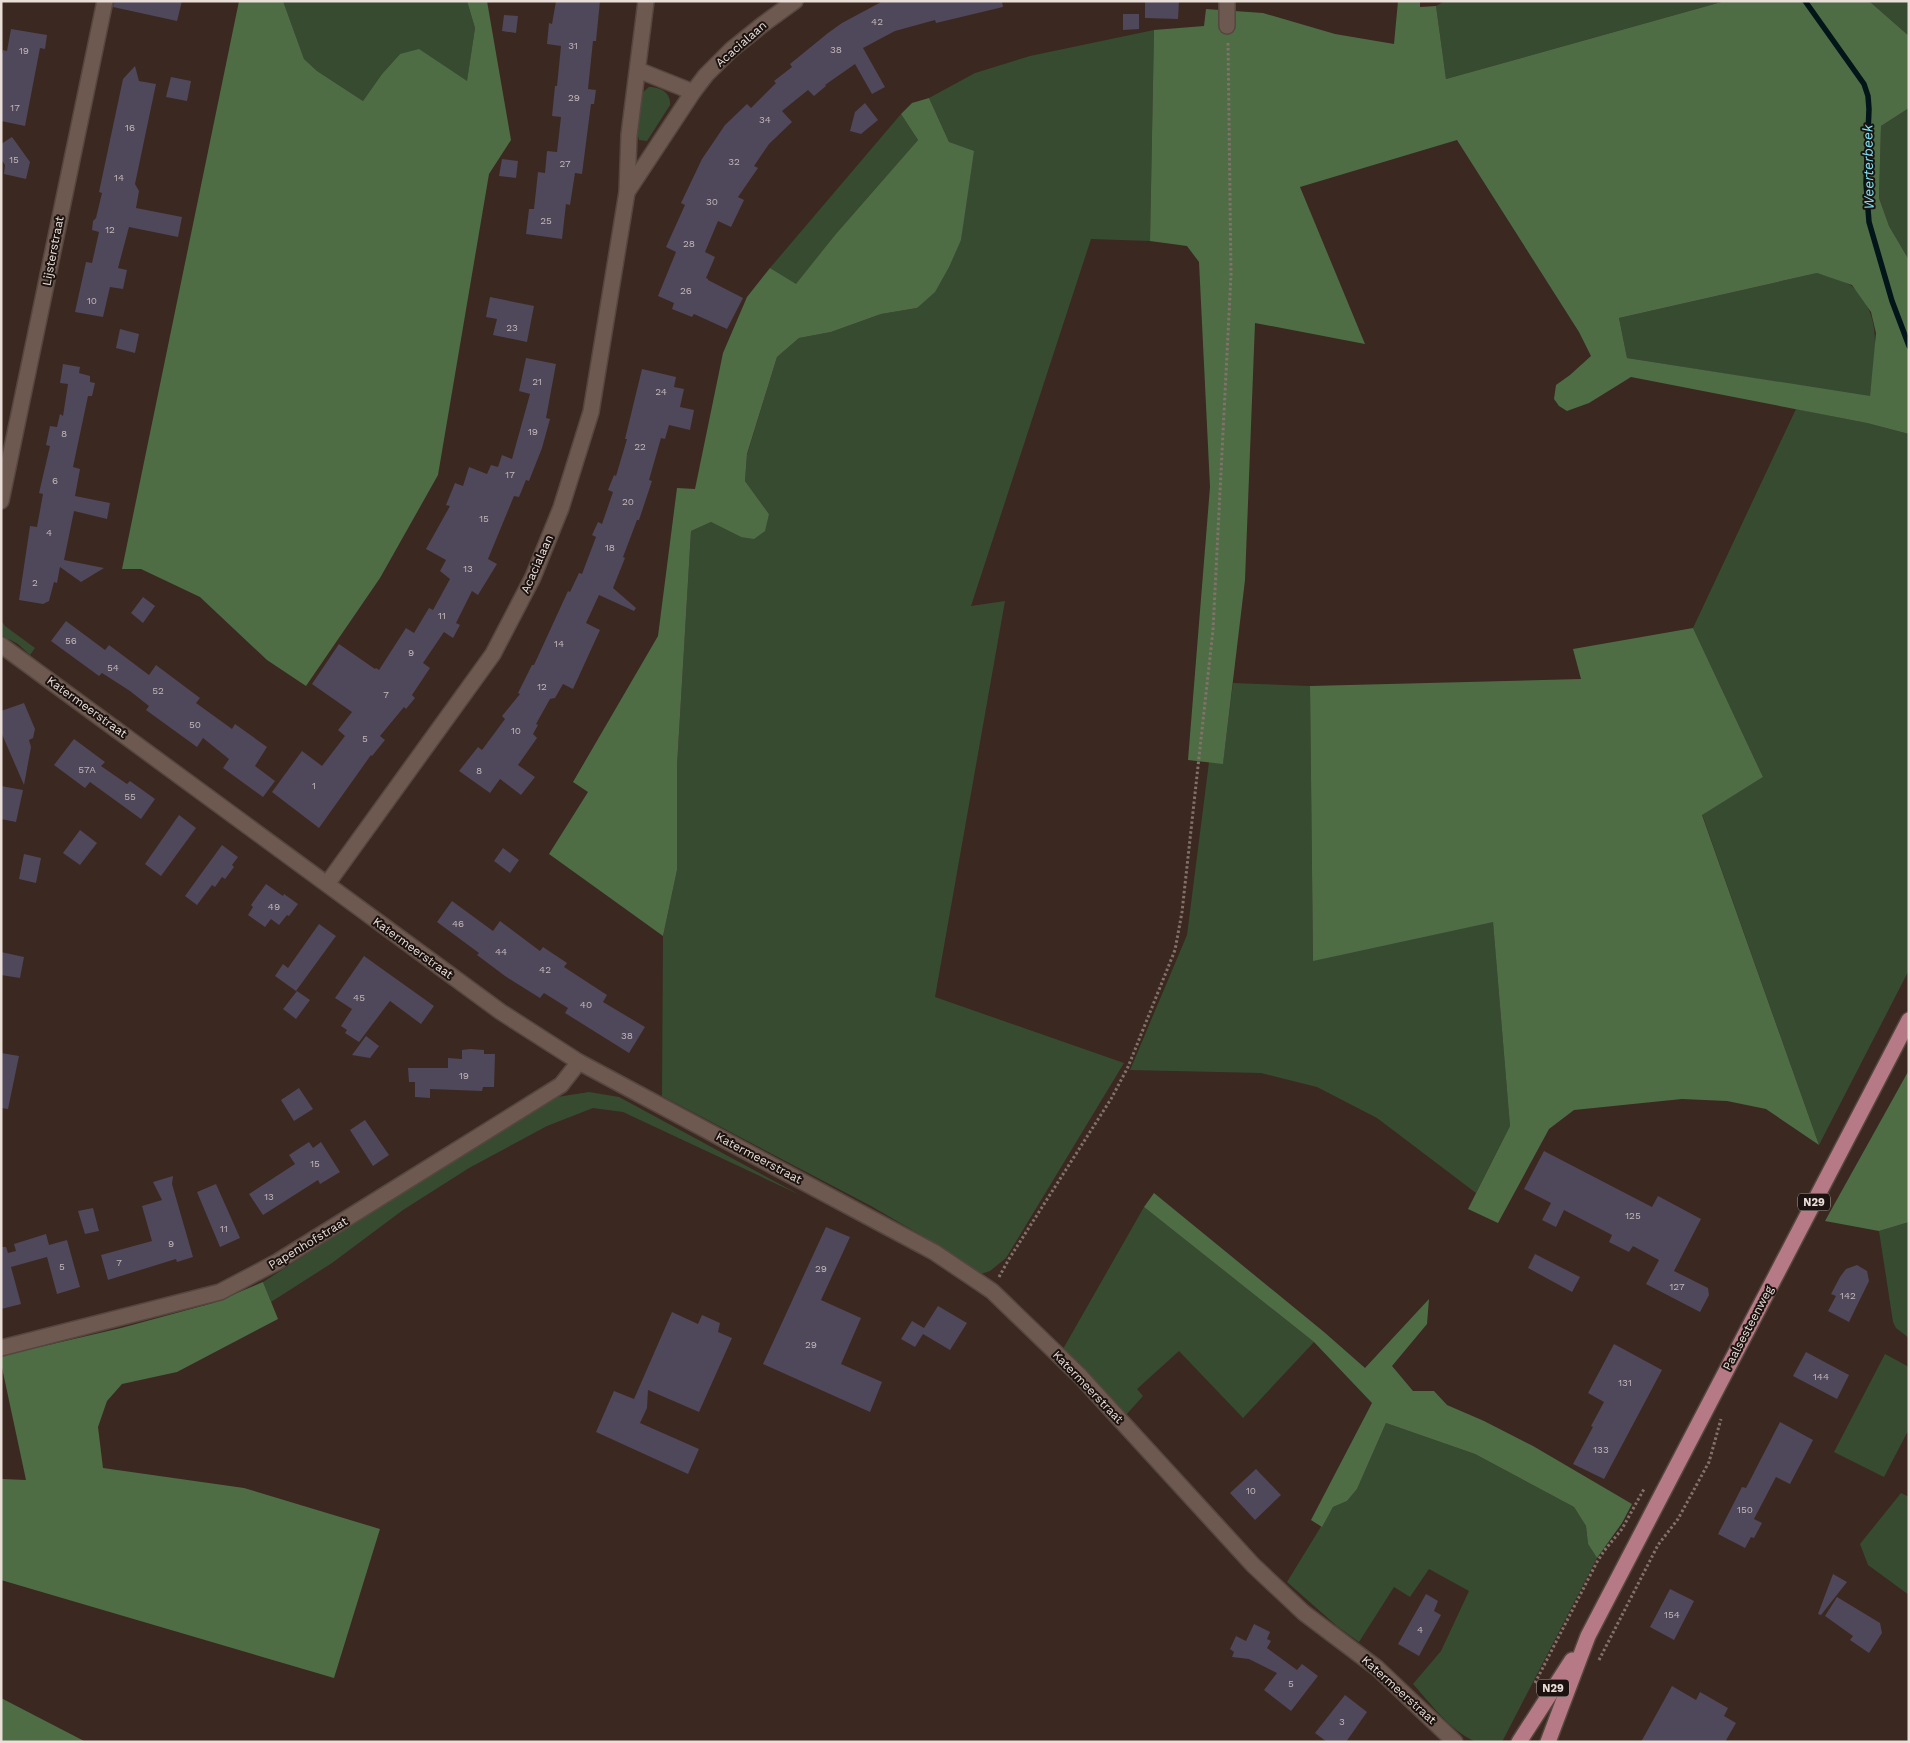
<svg xmlns="http://www.w3.org/2000/svg" width="1910" height="1743" font-family="'Work Sans',sans-serif">
<style>
.green{fill:#374b31}
.forest{fill:#4e6d45;fill-rule:evenodd}
.lines{fill:none;stroke-linecap:round;stroke-linejoin:round}
.stream{stroke:#021619;stroke-width:5.5}
.building{fill:#4f475a}
.street-casing{stroke:#55463f;stroke-width:18}
.primary-casing{stroke:#55463f;stroke-width:18}
.path{stroke:#82726b;stroke-width:3;stroke-dasharray:2.5 2.5;stroke-linecap:butt}
.street{stroke:#6e5950;stroke-width:15}
.primary{stroke:#b67a86;stroke-width:15}
.labels{text-anchor:middle;stroke-width:4;stroke-linejoin:round;paint-order:stroke}
.number-label{font-size:10px;fill:#c3b8b8}
.shield{fill:#1c1310;stroke:#aca19c;stroke-width:1}
.shield-label{font-size:11px;font-weight:bold;fill:#eaded8}
.street-label{font-size:12px;fill:#eaded8;stroke:#1c1310}
.water-label{font-size:14px;font-style:italic;fill:#7fe9fb;stroke:#1c1310}
</style>
<rect width="100%" height="100%" fill="#3b2820"/>
<g class="green">
<path d="M283,1H467L475,28L467,82L400,54L382,74L363,101L317,71L304,59Z"/>
<path d="M1445,1H1725L1446,79L1436,6Z"/>
<path d="M1869,1H1909V36Z"/>
<path d="M1154,30L1150,241L1091,239L971,606L1005,601L935,997L1124,1063L1006,1258L990,1271L981,1274L926,1238L871,1206L662,1096L663,936L677,870V766L691,531L711,522L741,537L769,514L745,481L747,455L777,357L799,338L831,332L881,314L917,308L961,240L963,220L958,147L949,142L929,98L975,73L1030,56Z"/>
<path d="M649,87C661,87 671,93 670,105L647,141L639,140L637,133L642,93Z"/>
<path d="M1909,108V260L1889,226L1879,198L1881,126Z"/>
<path d="M901,114L918,140L835,235L796,285L770,268Z"/>
<path d="M1817,273C1826,276 1847,281 1853,287C1885,318 1874,357 1870,397L1627,358L1619,318Z"/>
<path d="M1796,409L1867,423L1909,434V970L1819,1145L1702,814L1763,777L1693,628Z"/>
<path d="M1,620L5,626L35,648L30,655L18,644L1,635Z"/>
<path d="M1233,683L1310,686L1313,960L1493,921L1510,1126L1476,1193L1377,1118L1317,1087L1261,1073L1130,1070L1187,935L1209,762L1223,763Z"/>
<path d="M589,1092L619,1097L800,1195L623,1112L593,1108L547,1126L469,1168L403,1210L332,1263L271,1302L263,1282L551,1098Z"/>
<path d="M1144,1207L1314,1342L1243,1418L1179,1351L1137,1389L1143,1396L1126,1415L1063,1349Z"/>
<path d="M1909,1222V1338L1896,1328L1893,1322L1879,1231Z"/>
<path d="M1885,1354L1909,1367V1429L1884,1477L1834,1452Z"/>
<path d="M1386,1423L1475,1454L1574,1507L1586,1526L1588,1544L1597,1558L1502,1742C1494,1742 1481,1743 1474,1741C1450,1730 1431,1704 1413,1684L1441,1651L1469,1591L1429,1569L1410,1597L1394,1587L1359,1642L1338,1627L1287,1582L1333,1507L1347,1501L1357,1489Z"/>
<path d="M1901,1493L1909,1497V1595L1868,1565L1860,1544Z"/>
</g>
<g class="forest">
<path d="M239,1H283L304,59L317,71L363,101L382,74L400,54L419,49L467,81L475,28L467,1H487L511,140L489,174L438,475L380,578L306,686L267,660L200,597L141,569H122Z"/>
<path d="M1398,1H1420V7L1436,6L1446,79L1725,1H1869L1909,36V108L1881,126L1879,198L1889,226L1909,260V434L1867,423L1631,377L1589,403L1567,411L1559,406L1554,399L1556,385L1570,375L1591,356L1579,332L1457,140L1300,187L1365,344L1255,323L1245,580L1223,764L1188,760L1210,487L1199,262L1187,246L1150,241L1154,30L1204,26L1206,9L1263,13L1335,34L1394,44ZM1817,273L1852,285L1871,312L1876,333L1870,396L1627,358L1619,318Z"/>
<path d="M929,98L949,142L974,151L961,240L949,267L935,292L917,308L881,314L831,332L799,338L777,357L747,454L745,481L769,514L765,531L754,539L741,537L711,522L691,531L677,766V870L663,936L549,854L588,792L573,782L658,636L677,488L695,489L723,353L747,297L770,268L796,284L835,235L918,140L901,114L912,103Z"/>
<path d="M1693,628L1763,777L1702,815L1819,1145L1766,1109L1727,1101L1682,1099L1574,1110L1549,1129L1498,1223L1468,1209L1510,1126L1493,922L1313,961L1310,686L1581,679L1573,649Z"/>
<path d="M1909,1070V1222L1879,1231L1825,1221Z"/>
<path d="M1154,1193L1324,1332L1365,1368L1429,1299L1427,1324L1392,1366L1413,1391H1434L1447,1405L1484,1421L1533,1446L1632,1504L1622,1523L1597,1558L1588,1544L1586,1526L1574,1507L1475,1454L1386,1423L1357,1489L1347,1501L1333,1507L1322,1527L1311,1520L1372,1403L1314,1342L1144,1207Z"/>
<path d="M263,1282L278,1319L177,1372L122,1384L107,1401L98,1427L103,1468L244,1488L380,1529L334,1678L1,1580V1481L2,1479L26,1480L1,1363V1356L121,1328L213,1303Z"/>
<path d="M1,1698L86,1742H1Z"/>
</g>
<g class="lines">
<path class="stream" d="M1805,1L1864,84L1868,96L1869,109L1866,183L1869,222L1892,301L1909,346"/>
</g>
<g class="building">
<path d="M114,1H182L177,21L113,7Z"/>
<path d="M556,1H600L596,41H593L588,89L596,90L594,104H591L582,174L575,173L570,205L566,204L562,239L526,234L529,209H534L538,172L545,173L547,151L557,152L561,117L552,116L555,86H557L561,46L547,44L549,23L552,24Z"/>
<path d="M883,1H1002L1003,7L936,23L935,20L895,31L863,48L885,87L872,94L855,64L825,85L826,86L814,96L808,90L782,111L792,122L769,144L754,166L758,168L738,197L744,200L731,227L718,221L705,252L715,257L706,278L708,279V280L743,298L727,329L694,314L692,317L672,309L674,303L658,296L676,252L666,247L685,205L681,203L702,159L725,125L747,104L751,108L776,83L774,81L792,67L790,64L828,33L842,23Z"/>
<path d="M1145,1H1179L1178,19L1145,18Z"/>
<path d="M1123,14H1139V29L1123,30Z"/>
<path d="M504,15L518,16L516,33L502,31Z"/>
<path d="M11,29L47,35L45,49L40,48L25,126L1,121V58L3,50L7,51Z"/>
<path d="M135,66L139,81L156,84L135,184L139,191L136,208L182,217L178,237L129,227L118,268L127,270L123,289L110,287L103,317L75,312L86,262L92,263L99,232L92,230L93,221L96,218L102,193L99,192L123,79Z"/>
<path d="M171,77L191,81L187,101L166,97Z"/>
<path d="M865,103L878,120L861,134L850,131L855,112Z"/>
<path d="M12,137L30,162L26,179L4,174L5,165L1,159V144Z"/>
<path d="M502,159L518,161L516,178L499,176Z"/>
<path d="M490,297L534,306L527,342L493,335L497,319L486,317Z"/>
<path d="M120,329L139,334L135,353L116,348Z"/>
<path d="M526,358L556,364L546,418L550,419L542,448L529,481L526,480L519,497L514,496L488,559L497,564L478,595L472,591L456,623L460,625L453,638L444,632L423,663L430,668L412,695L415,698L406,709L404,707L380,736L385,740L372,756L371,755L319,828L272,792L302,751L322,766L345,736L338,730L352,712L312,684L339,644L375,669L376,668L379,670L406,628L414,633L429,608L433,610L450,579L440,571L446,560L426,549L450,506L446,505L455,483L463,486L469,467L487,474L491,465L498,467L502,455L512,459L530,394L519,391Z"/>
<path d="M63,364L80,367L79,373L90,376V382L95,383L92,396H88L73,467L80,469L75,496L110,503L107,519L74,511L64,560L104,568L81,582L60,567L57,583L54,582L49,601L43,604L19,600L30,526L37,527L43,494L39,493L50,446L46,445L50,426L57,427L60,414L63,416L68,384L60,383Z"/>
<path d="M642,369L676,377L674,387L684,389L680,407L694,410L690,430L669,425L665,439L661,438L649,480L652,481L639,520H637L623,557L625,558L613,588L636,608L634,611L599,595L586,623L600,630L573,689L563,684L555,698L550,699L536,724L538,725L533,734L537,738L518,765L535,777L521,795L500,779L490,793L459,771L478,747L482,750L505,719L502,716L520,694L518,693L532,665H534L568,591L570,592L579,573L582,574L596,537L592,535L598,522L602,524L613,492L608,490L614,475L616,476L627,439H625Z"/>
<path d="M143,597L155,606L143,623L131,613Z"/>
<path d="M66,621L105,650L109,645L149,675L156,665L200,698L196,703L232,729L235,724L267,747L255,766L275,781L263,797L223,768L229,759L203,738L197,747L146,710L149,706L130,691L102,673L99,676L51,641Z"/>
<path d="M24,703L35,729L33,738L29,740L31,747L24,785L1,732V711Z"/>
<path d="M74,739L105,762L101,766L127,784L130,781L155,799L141,819L90,782L85,788L54,765Z"/>
<path d="M1,786L23,790L16,822L1,819Z"/>
<path d="M179,815L196,828L161,876L145,864Z"/>
<path d="M80,830L97,843L80,865L63,853Z"/>
<path d="M222,845L238,857L232,865L234,867L225,879L222,877L215,887L212,885L197,905L185,896Z"/>
<path d="M503,848L519,860L510,873L494,861Z"/>
<path d="M24,854L41,858L36,883L19,879Z"/>
<path d="M266,884L283,896L284,894L298,904L289,916L287,915L279,925L271,919L265,927L248,915L253,907L251,905Z"/>
<path d="M452,901L493,931L500,921L540,951L543,947L567,963L564,967L607,995L603,1002L645,1027L629,1053L565,1013L568,1008L544,993L540,998L505,976L477,955L479,953L437,922Z"/>
<path d="M319,924L336,936L296,991L275,976L283,964L288,968Z"/>
<path d="M1,952L24,957L20,978L1,975Z"/>
<path d="M364,956L434,1006L421,1024L390,1001L359,1042L345,1033L347,1030L341,1026L352,1009L335,998Z"/>
<path d="M297,991L310,1000L296,1019L283,1009Z"/>
<path d="M366,1036L379,1046L370,1058L352,1055Z"/>
<path d="M470,1049L484,1050V1054H495L494,1087H483L482,1091L430,1089V1098L415,1097V1082H409L408,1068H448V1058L462,1059V1050Z"/>
<path d="M1,1053L19,1056L8,1109L1,1108Z"/>
<path d="M299,1088L313,1109L294,1121L281,1100Z"/>
<path d="M365,1120L389,1155L373,1166L350,1130Z"/>
<path d="M309,1142L313,1148L321,1142L340,1172L320,1184L318,1180L263,1215L249,1194L295,1164L289,1155Z"/>
<path d="M1544,1151L1652,1207L1658,1196L1701,1219L1674,1271L1708,1288L1709,1295L1700,1312L1646,1284L1659,1260L1633,1246L1629,1252L1609,1242L1612,1235L1564,1210L1556,1227L1542,1220L1551,1203L1524,1189Z"/>
<path d="M173,1176L172,1184L193,1257L177,1262L176,1259L108,1280L101,1255L152,1241L142,1206L162,1200L153,1182Z"/>
<path d="M216,1184L240,1238L220,1247L197,1192Z"/>
<path d="M93,1208L99,1231L85,1234L78,1211Z"/>
<path d="M826,1227L850,1237L821,1300L861,1318L841,1364L882,1382L870,1412L763,1364Z"/>
<path d="M46,1234L49,1245L67,1240L80,1287L57,1294L47,1257L11,1267L21,1304L1,1309V1247H6L8,1253L16,1251L14,1244Z"/>
<path d="M1535,1254L1580,1277L1572,1292L1528,1268Z"/>
<path d="M1857,1265L1867,1271L1869,1281L1849,1322L1828,1311L1836,1296L1831,1294L1840,1277L1846,1269Z"/>
<path d="M938,1306L967,1323L950,1350L923,1334L915,1347L901,1339L912,1321L924,1328Z"/>
<path d="M672,1312L698,1324L702,1315L720,1323L718,1332L732,1338L699,1412L648,1390L647,1408L640,1423L699,1449L688,1474L596,1432L614,1391L634,1399Z"/>
<path d="M1614,1344L1662,1370L1604,1479L1573,1464L1593,1427L1591,1426L1604,1402L1588,1393Z"/>
<path d="M1806,1352L1849,1375L1837,1399L1793,1376Z"/>
<path d="M1780,1422L1813,1440L1790,1484L1776,1477L1754,1519L1762,1523L1754,1538L1751,1537L1745,1548L1718,1534L1742,1487L1746,1488Z"/>
<path d="M1256,1469L1281,1495L1255,1520L1230,1493Z"/>
<path d="M1833,1574L1847,1582L1821,1615L1818,1614Z"/>
<path d="M1670,1589L1694,1601L1674,1640L1650,1627Z"/>
<path d="M1426,1594L1438,1601L1434,1611L1441,1615L1419,1656L1398,1644Z"/>
<path d="M1837,1597L1880,1623L1882,1633L1869,1653L1850,1640L1853,1636L1825,1616Z"/>
<path d="M1254,1624L1270,1632L1267,1639L1271,1641L1267,1648L1297,1670L1302,1664L1318,1676L1291,1711L1264,1690L1277,1673L1249,1659L1232,1657L1234,1652L1230,1649L1236,1636L1246,1641Z"/>
<path d="M1672,1686L1696,1700L1700,1692L1728,1708L1724,1716L1736,1723L1725,1742H1641Z"/>
<path d="M1345,1695L1367,1712L1346,1742H1327L1315,1733Z"/>
</g>
<g class="lines">
<g class="street-casing">
<g id="street">
<path d="M1227,1V26"/>
<path d="M638,70L693,92"/>
<path d="M627,192L693,92L706,75L731,50L762,25L795,1"/>
<path d="M1,501L105,1"/>
<path d="M1,645L501,1012L579,1062L934,1252L992,1291L1080,1376L1253,1565L1304,1613L1377,1668L1455,1742"/>
<path d="M327,884L493,654L533,577L561,508L591,412L627,192L629,135L646,1"/>
<path d="M1,1348L220,1292L277,1262L561,1085L579,1062"/>
</g>
</g>
<g class="primary-casing">
<g id="primary">
<path d="M1519,1742L1572,1660"/>
<path d="M1548,1742L1588,1636L1909,1020"/>
</g>
</g>
<g class="path">
<path d="M999,1277L1009,1259L1111,1099L1128,1067L1175,950L1182,912L1213,630L1231,275L1228,42"/>
<path d="M1599,1660L1658,1545L1678,1519L1709,1462L1721,1419"/>
<path d="M1535,1683L1597,1562L1604,1551L1622,1529L1644,1489"/>
</g>
<use href="#street" class="street"/>
<use href="#primary" class="primary"/>
</g>
<g class="labels">
<g class="number-label">
<text x="877" y="25">42</text>
<text x="573" y="49">31</text>
<text x="836" y="53">38</text>
<text x="24" y="54">19</text>
<text x="574" y="101">29</text>
<text x="15" y="111">17</text>
<text x="765" y="123">34</text>
<text x="130" y="131">16</text>
<text x="14" y="163">15</text>
<text x="734" y="165">32</text>
<text x="565" y="167">27</text>
<text x="119" y="181">14</text>
<text x="712" y="205">30</text>
<text x="546" y="224">25</text>
<text x="110" y="233">12</text>
<text x="689" y="247">28</text>
<text x="686" y="294">26</text>
<text x="92" y="304">10</text>
<text x="512" y="331">23</text>
<text x="537" y="385">21</text>
<text x="661" y="395">24</text>
<text x="533" y="435">19</text>
<text x="64" y="437">8</text>
<text x="640" y="450">22</text>
<text x="510" y="478">17</text>
<text x="55" y="484">6</text>
<text x="628" y="505">20</text>
<text x="484" y="522">15</text>
<text x="49" y="536">4</text>
<text x="610" y="551">18</text>
<text x="468" y="572">13</text>
<text x="35" y="586">2</text>
<text x="442" y="619">11</text>
<text x="71" y="644">56</text>
<text x="559" y="647">14</text>
<text x="411" y="656">9</text>
<text x="113" y="671">54</text>
<text x="542" y="690">12</text>
<text x="158" y="694">52</text>
<text x="386" y="698">7</text>
<text x="195" y="728">50</text>
<text x="516" y="734">10</text>
<text x="365" y="742">5</text>
<text x="87" y="773">57A</text>
<text x="479" y="774">8</text>
<text x="314" y="789">1</text>
<text x="130" y="800">55</text>
<text x="274" y="910">49</text>
<text x="458" y="927">46</text>
<text x="501" y="955">44</text>
<text x="545" y="973">42</text>
<text x="359" y="1001">45</text>
<text x="586" y="1008">40</text>
<text x="627" y="1039">38</text>
<text x="464" y="1079">19</text>
<text x="315" y="1167">15</text>
<text x="269" y="1200">13</text>
<text x="1633" y="1219">125</text>
<text x="224" y="1232">11</text>
<text x="171" y="1247">9</text>
<text x="119" y="1266">7</text>
<text x="62" y="1270">5</text>
<text x="821" y="1272">29</text>
<text x="1677" y="1290">127</text>
<text x="1848" y="1299">142</text>
<text x="811" y="1348">29</text>
<text x="1821" y="1380">144</text>
<text x="1625" y="1386">131</text>
<text x="1601" y="1453">133</text>
<text x="1251" y="1494">10</text>
<text x="1745" y="1513">150</text>
<text x="1672" y="1618">154</text>
<text x="1420" y="1633">4</text>
<text x="1291" y="1687">5</text>
<text x="1342" y="1725">3</text>
</g>
<g class="shield">
<rect x="1798" y="1193.5" width="32" height="17" rx="4"/>
<rect x="1537" y="1679.5" width="32" height="17" rx="4"/>
</g>
<g class="shield-label">
<text x="1814" y="1206">N29</text>
<text x="1553" y="1692">N29</text>
</g>
<g class="street-label">
<text transform="translate(741 44) rotate(-41)" y="4">Acacialaan</text>
<text transform="translate(53 251) rotate(-79)" y="4">Lijsterstraat</text>
<text transform="translate(537 564) rotate(-66)" y="4">Acacialaan</text>
<text transform="translate(87 707) rotate(36)" y="4">Katermeerstraat</text>
<text transform="translate(413 948) rotate(36)" y="4">Katermeerstraat</text>
<text transform="translate(759 1158) rotate(28)" y="4">Katermeerstraat</text>
<text transform="translate(308 1243) rotate(-31)" y="4">Papenhofstraat</text>
<text transform="translate(1748 1328) rotate(-62)" y="4">Paalsesteenweg</text>
<text transform="translate(1088 1387) rotate(46)" y="4">Katermeerstraat</text>
<text transform="translate(1399 1690) rotate(42)" y="4">Katermeerstraat</text>
</g>
<g class="water-label">
<text transform="translate(1868 167) rotate(-91)" y="5">Weerterbeek</text>
</g>
</g>
<rect width="1910" height="1743" fill="none" stroke="#eaded8" stroke-width="5"/>
</svg>
